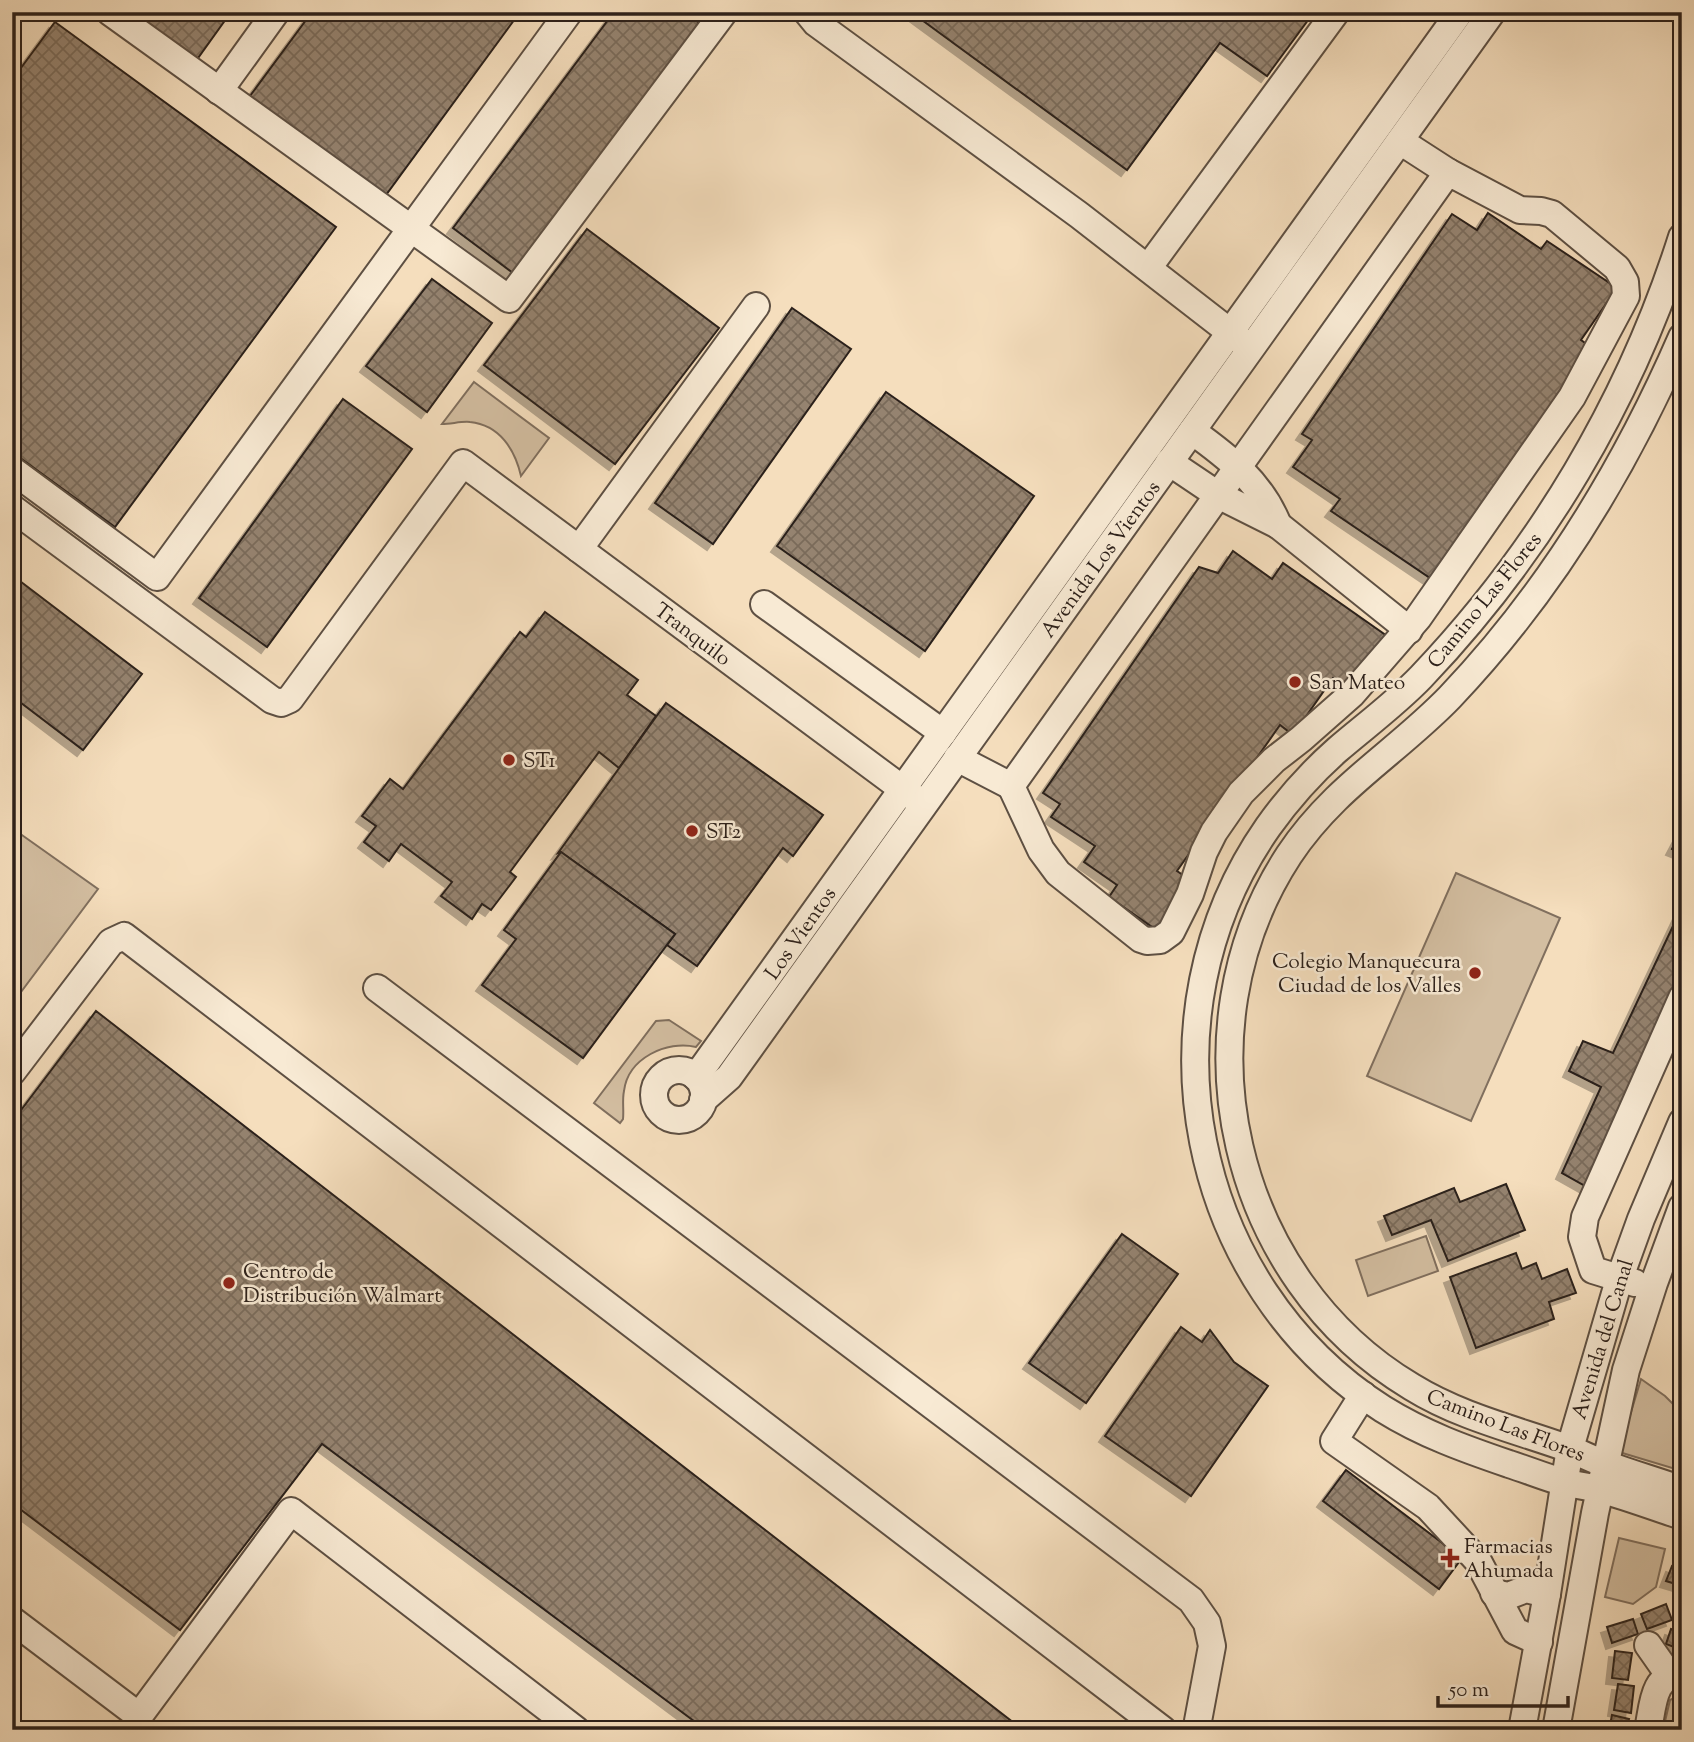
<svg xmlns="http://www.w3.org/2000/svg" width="1694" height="1742" font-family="'Sorts Mill Goudy',serif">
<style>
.green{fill:#d3bea1;stroke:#806f5e;stroke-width:2}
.building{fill:url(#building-cross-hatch);stroke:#2c201a;stroke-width:2;filter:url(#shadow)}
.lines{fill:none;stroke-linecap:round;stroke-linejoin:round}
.minor-casing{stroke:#5e5043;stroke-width:30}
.minor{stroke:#f8ead4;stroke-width:26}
.poi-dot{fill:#8f2418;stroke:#f8ead4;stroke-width:2.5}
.labels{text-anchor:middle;stroke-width:5;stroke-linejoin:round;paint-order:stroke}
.street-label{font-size:21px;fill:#2c201a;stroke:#f8ead4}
.poi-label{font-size:21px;fill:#2c201a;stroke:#f8ead4;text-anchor:start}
</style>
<defs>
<pattern id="building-cross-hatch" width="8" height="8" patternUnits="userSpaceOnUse" patternTransform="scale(1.75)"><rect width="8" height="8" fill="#95836f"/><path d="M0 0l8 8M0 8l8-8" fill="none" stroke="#7a6b5a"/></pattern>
<filter id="shadow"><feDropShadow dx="-6" dy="6" stdDeviation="0" flood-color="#0004"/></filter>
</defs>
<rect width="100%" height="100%" fill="#f5debd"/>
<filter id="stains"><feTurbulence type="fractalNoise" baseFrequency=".00286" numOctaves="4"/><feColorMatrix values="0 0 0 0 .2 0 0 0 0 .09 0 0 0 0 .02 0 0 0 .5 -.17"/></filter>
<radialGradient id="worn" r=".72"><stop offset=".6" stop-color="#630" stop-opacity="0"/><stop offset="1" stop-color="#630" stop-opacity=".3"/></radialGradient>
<g class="green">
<path d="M474,382L549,438L521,476C515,450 500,425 470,422C462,421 451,424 442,424Z"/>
<path d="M12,828L98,889L12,1004Z"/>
<path d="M1456,873L1560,918L1471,1121L1367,1076Z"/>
<path d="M669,1020L701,1041L696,1047C667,1040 628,1058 624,1091C622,1100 624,1110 623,1119L620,1123L594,1103L656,1021Z"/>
<path d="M1426,1236L1438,1271L1368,1296L1356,1260Z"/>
<path d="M1641,1379L1665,1396L1682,1413V1471L1619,1452Z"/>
<path d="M1619,1538L1665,1549L1656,1587L1633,1604L1605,1597Z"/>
<path d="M1680,1695L1682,1696V1730H1663L1670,1700Z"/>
</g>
<g class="building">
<path d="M120,12H231L193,65Z"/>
<path d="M312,12H520L383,199L247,100Z"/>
<path d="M614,12H685L699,23L513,273L453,228Z"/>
<path d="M911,12H1314L1267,76L1220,43L1127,170Z"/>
<path d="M55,22L336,227L115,527L12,452V80Z"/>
<path d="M1488,213L1541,249L1547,241L1617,288L1581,340L1592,348L1433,580L1331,511L1340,499L1293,467L1312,440L1302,434L1452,214L1477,230Z"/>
<path d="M587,229L719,328L615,464L484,365Z"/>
<path d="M432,279L492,323L427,412L366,366Z"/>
<path d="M792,308L851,349L713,544L655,503Z"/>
<path d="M886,392L1034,496L925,651L777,546Z"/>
<path d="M343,399L412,449L267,647L199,598Z"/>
<path d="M1233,551L1272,579L1283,563L1387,636L1349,689L1333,678L1293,735L1280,725L1177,871L1193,882L1158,931L1109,897L1117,885L1084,862L1095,846L1051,817L1060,804L1043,793L1199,567L1218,573Z"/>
<path d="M12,575L142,674L83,750L12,696Z"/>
<path d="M545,612L638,680L627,695L656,716L619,768L599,752L510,872L516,877L491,910L482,904L472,919L441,896L452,882L401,844L389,861L364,842L376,826L362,816L390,779L403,789L520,632L526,637Z"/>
<path d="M666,703L823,815L793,856L783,848L697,966L667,945L675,934L561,852L558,853Z"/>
<path d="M1682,830V853L1672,849Z"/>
<path d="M561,852L675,934L583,1058L482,985L516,939L504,930Z"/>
<path d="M1682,907V976L1587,1187L1562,1173L1601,1087L1569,1071L1583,1041L1613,1053Z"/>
<path d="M96,1011L1023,1730H706L322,1444L180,1630L12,1503V1122Z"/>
<path d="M1506,1184L1525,1230L1448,1261L1431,1220L1392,1235L1384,1216L1454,1188L1460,1202Z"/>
<path d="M1122,1234L1178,1274L1086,1403L1029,1363Z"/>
<path d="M1516,1253L1522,1269L1536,1263L1542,1279L1567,1269L1576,1293L1549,1302L1554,1319L1476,1348L1450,1277Z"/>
<path d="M1181,1327L1202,1342L1210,1330L1234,1362L1268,1386L1191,1496L1105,1436Z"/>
<path d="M1346,1470L1462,1558L1439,1589L1323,1501Z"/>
<path d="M1672,1566L1682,1570V1586L1666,1581Z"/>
<path d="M1666,1604L1672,1620L1647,1629L1641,1614Z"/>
<path d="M1633,1619L1638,1634L1612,1643L1607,1627Z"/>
<path d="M1671,1629L1682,1633V1650L1666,1644Z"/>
<path d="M1615,1651L1632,1653L1628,1680L1612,1678Z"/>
<path d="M1618,1684L1634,1686L1631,1713L1614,1710Z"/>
<path d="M1612,1715L1629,1719L1626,1730H1609Z"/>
</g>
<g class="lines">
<g class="minor-casing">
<g id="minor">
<path d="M110,12L509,299L724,12"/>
<path d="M807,12L816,23L1079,215L1244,343"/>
<path d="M219,91L276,12"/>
<path d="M1400,141L1448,172"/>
<path d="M1448,172L1520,210L1541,211L1552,214L1617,268L1625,282L1626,296L1572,397L1418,618L1352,694L1301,739L1274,760L1241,793L1214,832L1204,852L1190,894L1171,932L1160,940L1147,941L1141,939L1058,873L1041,850L1011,786Z"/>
<path d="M1682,237C1630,401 1540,552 1421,677C1395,704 1365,726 1337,750C1311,773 1288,799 1268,827C1136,1016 1189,1285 1383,1409C1423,1434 1465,1449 1509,1464C1528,1470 1547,1478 1566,1483C1577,1485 1589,1487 1600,1489C1628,1497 1655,1507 1682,1516"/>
<path d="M1148,268L1336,12"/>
<path d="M1682,337C1625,468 1549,593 1450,697C1396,753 1334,787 1289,855C1174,1031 1231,1279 1412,1387C1459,1416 1513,1429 1564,1447C1579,1452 1593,1460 1608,1465C1632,1474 1657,1481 1682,1490"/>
<path d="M1169,462L1218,495L1278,525C1261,482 1228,457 1192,431"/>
<path d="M12,470L157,577L569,12"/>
<path d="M12,508L272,700L281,703L290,699L463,463L916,799"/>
<path d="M1278,525L1409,630"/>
<path d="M579,549L756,306"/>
<path d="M764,604L943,733"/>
<path d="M957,758L1011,786"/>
<path d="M377,988L1191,1600L1207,1623L1212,1646L1198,1721L1199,1730"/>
<circle cx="679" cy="1095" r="25"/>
<path d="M12,1072L111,942L124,936L1163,1730"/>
<path d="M696,1077L1460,12"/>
<path d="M703,1100L729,1077L1492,12"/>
<path d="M1635,1283L1593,1270L1582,1237L1585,1217L1682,998"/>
<path d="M1363,1395L1334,1441L1428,1507L1478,1561L1515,1631L1539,1642"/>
<path d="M1494,1593L1508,1596L1526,1589L1547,1594"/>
<path d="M12,1620L139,1716L291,1511L576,1730"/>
<path d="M1648,1645L1669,1675"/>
<path d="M1522,1730L1547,1594L1570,1448L1619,1280L1641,1219L1682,1122"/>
<path d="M1556,1730L1595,1513L1626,1370L1654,1283L1682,1207"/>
<path d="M1648,1730C1653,1707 1652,1674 1682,1673"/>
</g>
</g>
<use href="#minor" class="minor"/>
</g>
<g class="poi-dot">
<circle cx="1295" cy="682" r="7"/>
<circle cx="509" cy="760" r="7"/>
<circle cx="692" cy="831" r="7"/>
<circle cx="1475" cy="973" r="7"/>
<circle cx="229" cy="1283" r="7"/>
<path d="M1446.5 1547.5h7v7h7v7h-7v7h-7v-7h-7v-7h7z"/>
</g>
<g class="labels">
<g class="street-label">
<text transform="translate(1100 559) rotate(-54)" y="7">Avenida Los Vientos</text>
<text transform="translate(1484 600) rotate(-51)" y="7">Camino Las Flores</text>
<text transform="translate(693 634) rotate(37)" y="7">Tranquilo</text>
<text transform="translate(800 933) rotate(-55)" y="7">Los Vientos</text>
<text transform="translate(1602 1339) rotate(-73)" y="7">Avenida del Canal</text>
<text transform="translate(1506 1425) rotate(21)" y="7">Camino Las Flores</text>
</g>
<g class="poi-label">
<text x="1309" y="689">San Mateo</text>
<text x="523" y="767">ST1</text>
<text x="706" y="838">ST2</text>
<text x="1461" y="968" text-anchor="end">Colegio Manquecura<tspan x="1461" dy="24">Ciudad de los Valles</tspan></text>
<text x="243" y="1278">Centro de<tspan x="243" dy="24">Distribución Walmart</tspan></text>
<text x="1464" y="1553">Farmacias<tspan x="1464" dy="24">Ahumada</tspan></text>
</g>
</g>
<rect width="1694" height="1742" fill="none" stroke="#f5debd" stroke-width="42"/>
<rect x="14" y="14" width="1666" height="1714" fill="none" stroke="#2c201a" stroke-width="3.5"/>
<rect x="21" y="21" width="1652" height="1700" fill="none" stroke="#2c201a" stroke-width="2"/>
<path d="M1438 1696v10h130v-10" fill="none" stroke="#2c201a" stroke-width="3.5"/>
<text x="1449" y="1696" font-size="21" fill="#2c201a" stroke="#f8ead4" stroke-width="5" paint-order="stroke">50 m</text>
<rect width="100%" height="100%" filter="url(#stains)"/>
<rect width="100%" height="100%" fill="url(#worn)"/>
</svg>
